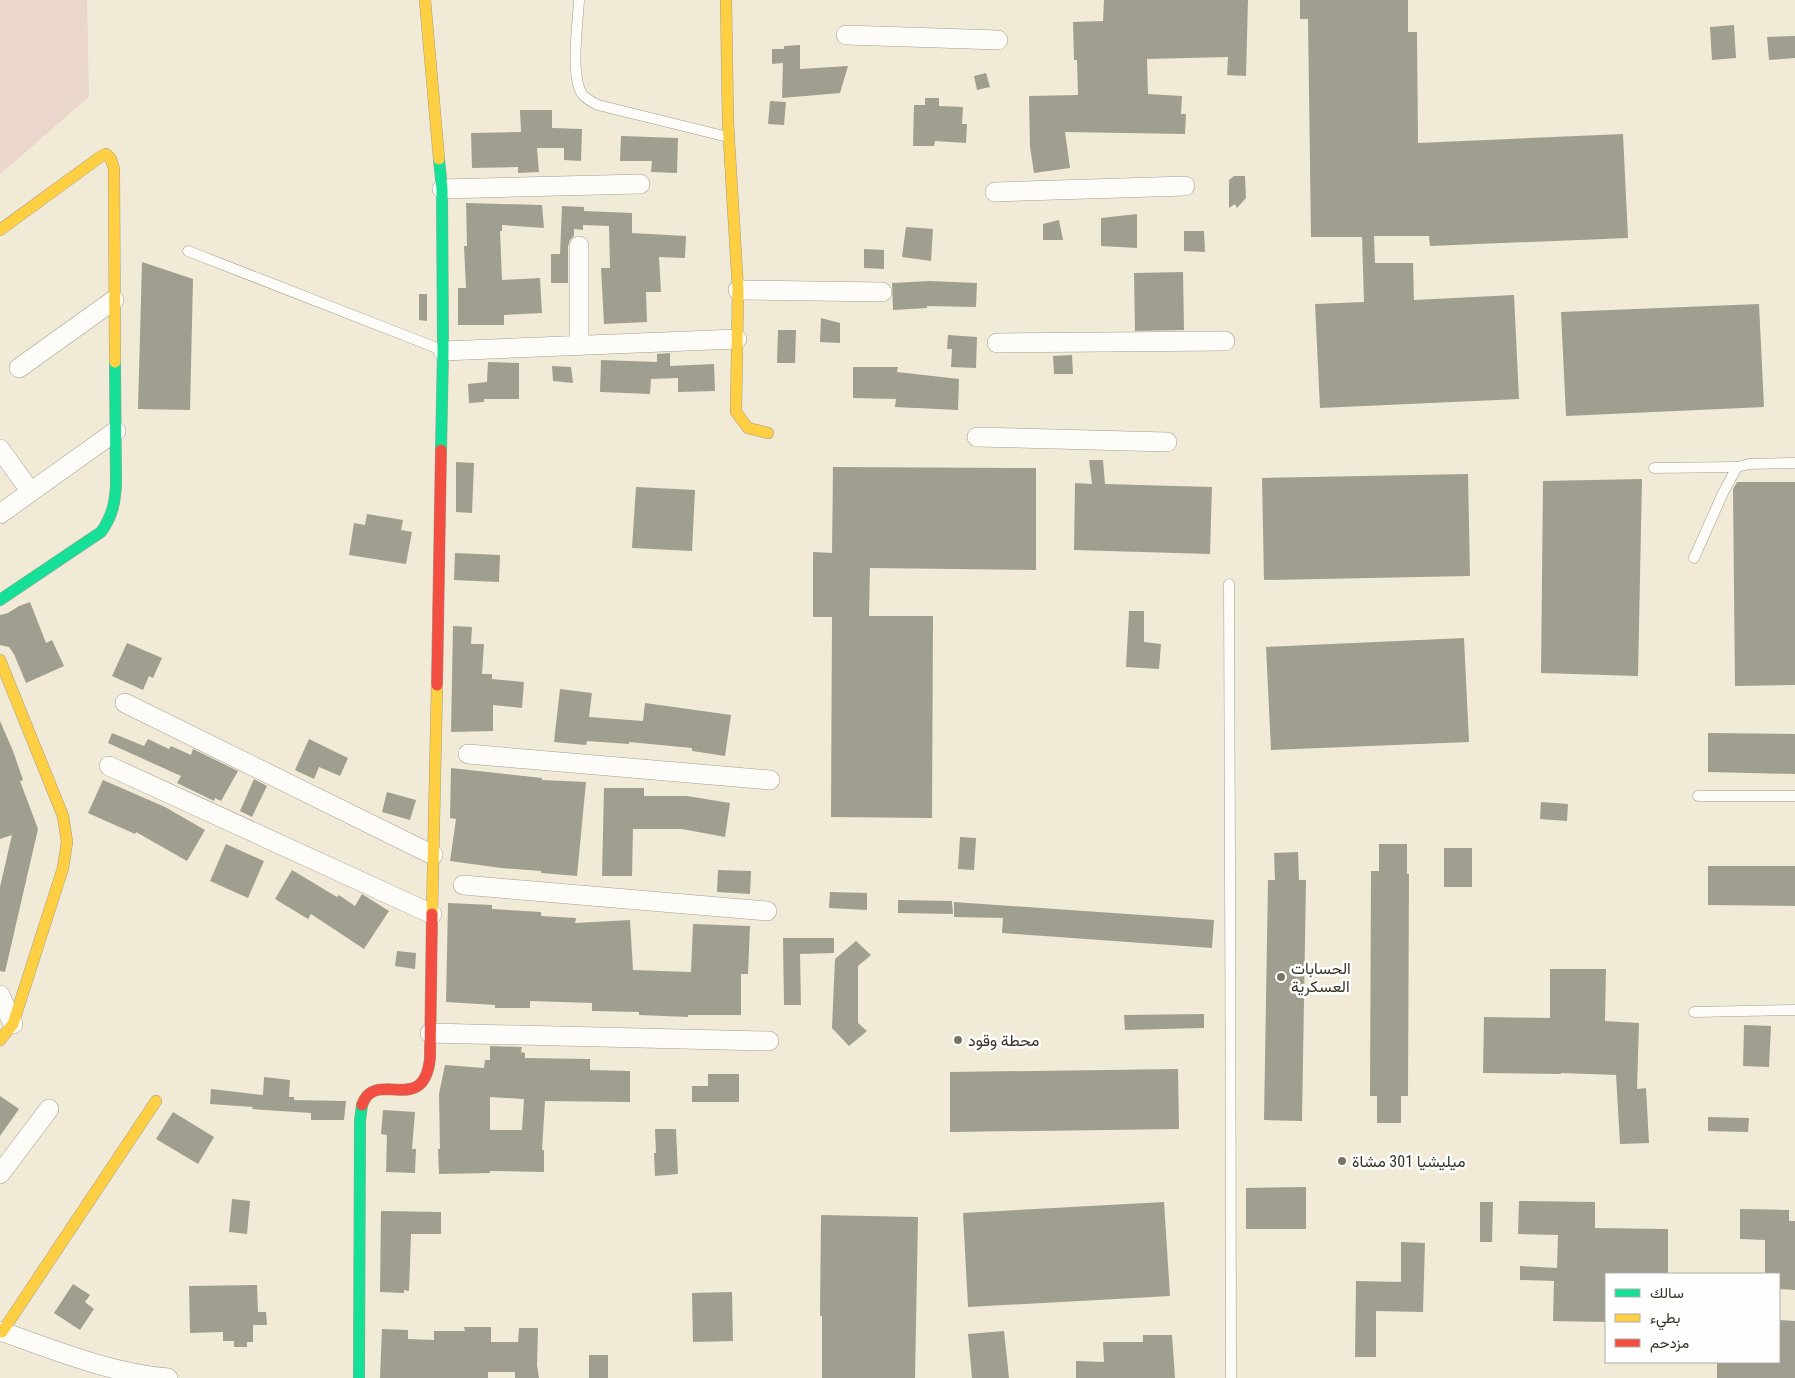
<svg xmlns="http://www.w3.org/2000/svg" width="1795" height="1378" font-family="'Roboto Condensed',Vazirmatn,sans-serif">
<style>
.green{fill:#ead6ca}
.building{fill:#a09f8f;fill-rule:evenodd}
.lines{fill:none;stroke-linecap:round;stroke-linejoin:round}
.lane-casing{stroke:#a39e8f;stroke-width:11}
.street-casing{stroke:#a39e8f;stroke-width:20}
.fast-casing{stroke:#a39e8f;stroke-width:12}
.slow-casing{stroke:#a39e8f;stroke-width:12}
.jam-casing{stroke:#a39e8f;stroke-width:12}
.lane{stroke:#fdfcf9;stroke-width:10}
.street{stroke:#fdfcf9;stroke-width:19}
.fast{stroke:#16e098;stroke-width:11}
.slow{stroke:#ffcf43;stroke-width:11}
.jam{stroke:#f24e42;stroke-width:11}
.poi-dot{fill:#797363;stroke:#fefefe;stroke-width:2}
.labels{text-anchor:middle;stroke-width:5;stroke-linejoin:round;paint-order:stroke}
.poi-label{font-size:16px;fill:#383325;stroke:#fefefe;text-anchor:start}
</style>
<rect width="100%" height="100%" fill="#f1ead6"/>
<path class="green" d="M0,0H87L89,97L0,174Z"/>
<g class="building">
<path d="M1104,0H1248L1246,76L1227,75L1228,57L1147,59L1148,94L1182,96L1181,114H1186L1185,134L1065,132L1070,168L1034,173L1030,147L1029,96L1078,95L1077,60H1074L1073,22L1103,21Z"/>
<path d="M1300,0H1408V32H1417L1418,143L1623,134L1628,238L1430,246L1429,236H1374L1375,263H1413L1414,300L1514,295L1519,399L1320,408L1315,304L1364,302L1362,237H1311L1308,19H1300Z"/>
<path d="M1734,25L1736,58L1712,60L1710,27Z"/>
<path d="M1795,36V58L1769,60L1767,37Z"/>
<path d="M800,45V69L848,66L840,93L782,98L783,63L772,64V49H784V46Z"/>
<path d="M986,73L990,87L977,90L974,76Z"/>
<path d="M925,98H939V106L963,107L962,124H967L966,143L935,141L934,146H913L914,105H925Z"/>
<path d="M770,101L786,102L784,125L768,124Z"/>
<path d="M520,110H552V128L582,129L581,161L564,160V148H537L539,172L518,173V167L472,168L471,133L521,132Z"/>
<path d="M621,136L678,138L677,173L651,172L652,161H620Z"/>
<path d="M1234,176H1245L1246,198L1237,208L1235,204L1229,208V180Z"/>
<path d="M466,203L542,205L544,228L502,225V231H500L502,280L540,278L542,313L504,315V325H458V288H466L464,246H467Z"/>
<path d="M562,206L584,207V211L632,213V233L686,236L685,258L659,257L661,292H646L647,322L604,324L601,268H610L609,226L583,225V230L574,229V236L570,240L568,246V283H551V254H560Z"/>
<path d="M1137,214V248L1101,246V218Z"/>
<path d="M1059,220L1063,240H1043V224Z"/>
<path d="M906,227L933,229L931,261L902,257Z"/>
<path d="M1184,231H1204L1205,252L1184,251Z"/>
<path d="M864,249L884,250V269L864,268Z"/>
<path d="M142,262L193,279L190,410L138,409Z"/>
<path d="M1183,272L1184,330L1135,331L1134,273Z"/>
<path d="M930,281L977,283L976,307L927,306V308L893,310L892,283Z"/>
<path d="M419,294H427V321L419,320Z"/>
<path d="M1759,304L1764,407L1566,416L1561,312Z"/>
<path d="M821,318L840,323V343L820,342Z"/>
<path d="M778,330H796L795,363H777Z"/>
<path d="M948,335L977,337L976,368L951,367L952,349H947Z"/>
<path d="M670,353V366L714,364L715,391L678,392V378L651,379L650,394L600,392L601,360L657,362V354Z"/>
<path d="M1072,355L1073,374H1054L1053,356Z"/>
<path d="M488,362L519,363V399H484V402L469,403L468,384L487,382Z"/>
<path d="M552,366L571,367L573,383L553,381Z"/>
<path d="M853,367H898L897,372L959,379L958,410L895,407L896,399L853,398Z"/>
<path d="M1089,460H1103L1105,484L1212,487L1210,554L1074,550L1075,483L1092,484Z"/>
<path d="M456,462L474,463L472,513L456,512Z"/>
<path d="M833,467L1036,468V570L870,568L869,616H933L932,818L831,817L832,617H813V552L832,553Z"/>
<path d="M1468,474L1470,576L1264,580L1262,478Z"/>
<path d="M1642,479L1638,676L1541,673L1543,481Z"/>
<path d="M1737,482H1795V685L1735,686L1733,489Z"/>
<path d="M636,487L695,490L692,551L632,548Z"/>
<path d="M367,514L403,520L401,530L412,532L406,564L349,555L354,523L365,525Z"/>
<path d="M455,553L500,555L499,582L454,580Z"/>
<path d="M30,602L46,643L52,640L64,666L26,683L14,654L9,647L0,645V615L8,613L19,606Z"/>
<path d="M1129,611H1144V642L1161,644L1159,669L1126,667Z"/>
<path d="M453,626L472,627L471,644H484L482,674H492V679L524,682L522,708L493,705V731L451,732Z"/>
<path d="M1464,638L1469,742L1271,750L1266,647Z"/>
<path d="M127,643L162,658L153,678L149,676L143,690L112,676Z"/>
<path d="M560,689L592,693L589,717L643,721L645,703L731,715L725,756L692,751V748L629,742V744L587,741L586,745L554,742Z"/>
<path d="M0,721L13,751L23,780L20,781L38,829L5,972L0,971V887L12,835L0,839Z"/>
<path d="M112,733L144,746L148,739L169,749L171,746L191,755L193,749L238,771L221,801L215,798L214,801L177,783L181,776L108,743Z"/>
<path d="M1708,733L1795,734V774L1708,772Z"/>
<path d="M309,739L348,758L340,776L319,767L314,779L295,770Z"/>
<path d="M451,768L542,778V780L586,782L577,876L541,873V871L501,868L450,861L456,819L450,818Z"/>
<path d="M254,779L267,786L252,817L240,811Z"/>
<path d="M103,780L165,807L205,830L187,861L136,832L135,834L88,813Z"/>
<path d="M604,788H644V796H687L730,803L725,837L682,829H633L632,876H602Z"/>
<path d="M387,792L416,800L410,820L382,812Z"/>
<path d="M1541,802L1568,804L1567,821L1540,819Z"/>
<path d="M960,837L976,838L974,870L958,869Z"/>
<path d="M226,844L264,861L248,898L210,881Z"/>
<path d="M1379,844H1407V874H1409L1408,1096H1401V1123H1377V1096H1370L1371,871H1379Z"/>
<rect x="1444" y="848" width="28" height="39"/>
<path d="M1298,852L1299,880H1306L1302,1121L1264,1120L1268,880H1275L1274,853Z"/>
<path d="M1708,866H1795V906L1708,905Z"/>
<path d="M292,870L337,897L339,895L355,906L362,894L389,911L364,949L311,914L308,919L275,899Z"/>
<path d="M718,870L751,871L750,894L717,892Z"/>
<path d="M830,892L867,893V910L829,908Z"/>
<path d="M898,900L952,901L953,914L898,913Z"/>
<path d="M954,902L1214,920L1212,948L1002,933L1003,918L954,917Z"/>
<path d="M448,903L492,905V909L541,912V916L576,918L575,923L630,920L633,970L691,972L693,924L750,926L748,974H741V1015H688V1017L639,1015V1012L592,1011V1003L530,1001V1008H495V1005L446,1002Z"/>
<path d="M783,938H834V953L800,954L801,1005H784Z"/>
<path d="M856,941L871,955L858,966V1023L867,1031L849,1046L832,1028L835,959Z"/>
<path d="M397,951L416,953L415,969L395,966Z"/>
<path d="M1550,969H1606L1605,1021L1639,1023L1637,1089L1646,1088L1649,1143L1620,1144L1616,1075L1561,1073V1074L1483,1073L1484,1017L1550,1018Z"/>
<path d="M1204,1014V1028L1125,1030L1124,1015Z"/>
<path d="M1744,1025L1771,1026L1769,1067L1743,1066Z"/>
<path d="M490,1046L522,1047L521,1052L525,1053V1058L590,1059V1070L630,1071V1102L545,1101L542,1150H544V1172L490,1171V1173L439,1174L438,1149H440L439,1094L445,1065L484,1068L485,1060H490ZM490,1097L524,1099L522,1130H490Z"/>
<path d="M1178,1069L1179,1129L950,1132V1072Z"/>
<path d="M708,1074H739V1102H692V1086H708Z"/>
<path d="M264,1077L290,1080L289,1097H294V1100L346,1101L344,1120H311V1113L252,1109L253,1107L210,1104L211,1089L263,1095Z"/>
<path d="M0,1096L19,1109L0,1136Z"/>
<path d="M383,1110L415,1112L412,1149H416L415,1173L386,1172L387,1135L381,1134Z"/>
<path d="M173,1112L214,1137L198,1164L156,1139Z"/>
<path d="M1708,1117L1749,1118L1748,1132L1708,1131Z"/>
<path d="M655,1129H676L678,1174L655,1176L654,1153H656Z"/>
<path d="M1306,1187V1229H1246V1188Z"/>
<path d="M232,1199L250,1201L247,1234L229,1232Z"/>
<path d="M1519,1201L1595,1202V1228L1668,1229V1274H1606V1322L1553,1321L1554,1281L1520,1280V1266L1557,1268L1558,1235L1518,1234Z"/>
<path d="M1164,1202L1170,1296L968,1307L963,1213Z"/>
<path d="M1480,1202H1493L1492,1242H1480Z"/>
<path d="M1740,1209L1789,1210V1221H1795V1290L1779,1289V1274H1765V1240L1740,1239Z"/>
<path d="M381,1211L441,1212V1234H411L409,1291L404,1290V1293L380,1292Z"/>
<path d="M821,1215L918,1217L915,1378H822V1316H820Z"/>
<path d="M1401,1242L1425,1243L1423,1312L1376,1311V1357H1355L1356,1281L1401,1282Z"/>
<path d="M73,1284L90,1295L85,1302L94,1309L80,1330L54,1313Z"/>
<path d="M257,1285L258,1312H266L267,1325H253V1342H247V1347H234V1341H223V1332L190,1333L189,1286Z"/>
<path d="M732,1292L733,1341L693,1342L692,1293Z"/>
<path d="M1779,1320L1795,1321V1378H1717V1362H1779Z"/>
<path d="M464,1327H491V1342H518L519,1328H538L537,1365L539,1378H515V1372H488V1378H380L382,1329L408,1330V1339L434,1340V1331H465Z"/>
<path d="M1004,1331L1009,1378H972L968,1334Z"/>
<path d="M1143,1335H1172L1175,1378H1076V1361L1104,1362L1103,1342H1143Z"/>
<rect x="589" y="1355" width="19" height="23"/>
</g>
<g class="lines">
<g class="lane-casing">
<g id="lane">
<path d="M579,0C578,23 570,75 582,94C586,99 592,102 598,105L728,137"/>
<path d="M188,251L442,350"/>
<path d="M1654,468L1737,467"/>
<path d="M1694,558L1723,493L1737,467L1749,464L1795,463"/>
<path d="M1229,584C1229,849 1232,1113 1231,1378"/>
<path d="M1698,796H1795"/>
<path d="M1694,1012L1795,1010"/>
</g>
</g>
<g class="street-casing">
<g id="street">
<path d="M846,35L998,40"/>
<path d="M442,189L640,184"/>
<path d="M995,192L1185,186"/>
<path d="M579,246V345"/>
<path d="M738,290L882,292"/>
<path d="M997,343L1225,341"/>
<path d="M443,351L737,339"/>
<path d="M19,368L114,300"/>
<path d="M977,437L1167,442"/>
<path d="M0,449L31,492"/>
<path d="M0,514L116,431"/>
<path d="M125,703L433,855"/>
<path d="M468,754L770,780"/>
<path d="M109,766L432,914"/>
<path d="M463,885L767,911"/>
<path d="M0,995L13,1024"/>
<path d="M430,1033L769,1041"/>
<path d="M0,1174L49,1109"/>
<path d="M0,1331C54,1350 110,1373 168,1378"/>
</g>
</g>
<g class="fast-casing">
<g id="fast">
<path d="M439,159L442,189L443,351L441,450"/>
<path d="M0,600L101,532C112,517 115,503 116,485L115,362"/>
<path d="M359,1378L360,1121L362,1105"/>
</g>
</g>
<g class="slow-casing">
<g id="slow">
<path d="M425,0L439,159"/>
<path d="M726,0L728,123L738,290L736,412L748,428L768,433"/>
<path d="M0,230L100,157L106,154L111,159L114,169L115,362"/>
<path d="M0,660L63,816L67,842L63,868L13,1024L0,1040"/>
<path d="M432,914L437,685"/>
<path d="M2,1332L156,1101"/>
</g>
</g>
<g class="jam-casing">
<g id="jam">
<path d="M437,685L441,450"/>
<path d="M362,1105C375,1067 424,1118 430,1058L432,914"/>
</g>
</g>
<use href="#lane" class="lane"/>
<use href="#street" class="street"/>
<use href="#fast" class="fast"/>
<use href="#slow" class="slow"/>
<use href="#jam" class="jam"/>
</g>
<g class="poi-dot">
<circle cx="1281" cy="977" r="5"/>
<circle cx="958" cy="1040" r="5"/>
<circle cx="1342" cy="1161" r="5"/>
</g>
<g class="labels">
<g class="poi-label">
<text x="1291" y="974">الحسابات<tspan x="1291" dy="18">العسكرية</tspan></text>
<text x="968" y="1046">محطة وقود</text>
<text x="1352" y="1167">ميليشيا 301 مشاة</text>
</g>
</g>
<rect x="1605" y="1273" width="175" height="90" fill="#fefefe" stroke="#afada7"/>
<rect x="1615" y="1289" width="25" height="8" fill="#16e098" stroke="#afada7"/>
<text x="1650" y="1298" font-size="15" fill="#383325">سالك</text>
<rect x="1615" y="1314" width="25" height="8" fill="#ffcf43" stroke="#afada7"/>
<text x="1650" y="1323" font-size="15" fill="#383325">بطيء</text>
<rect x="1615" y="1339" width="25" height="8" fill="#f24e42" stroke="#afada7"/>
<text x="1650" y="1348" font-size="15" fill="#383325">مزدحم</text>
</svg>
